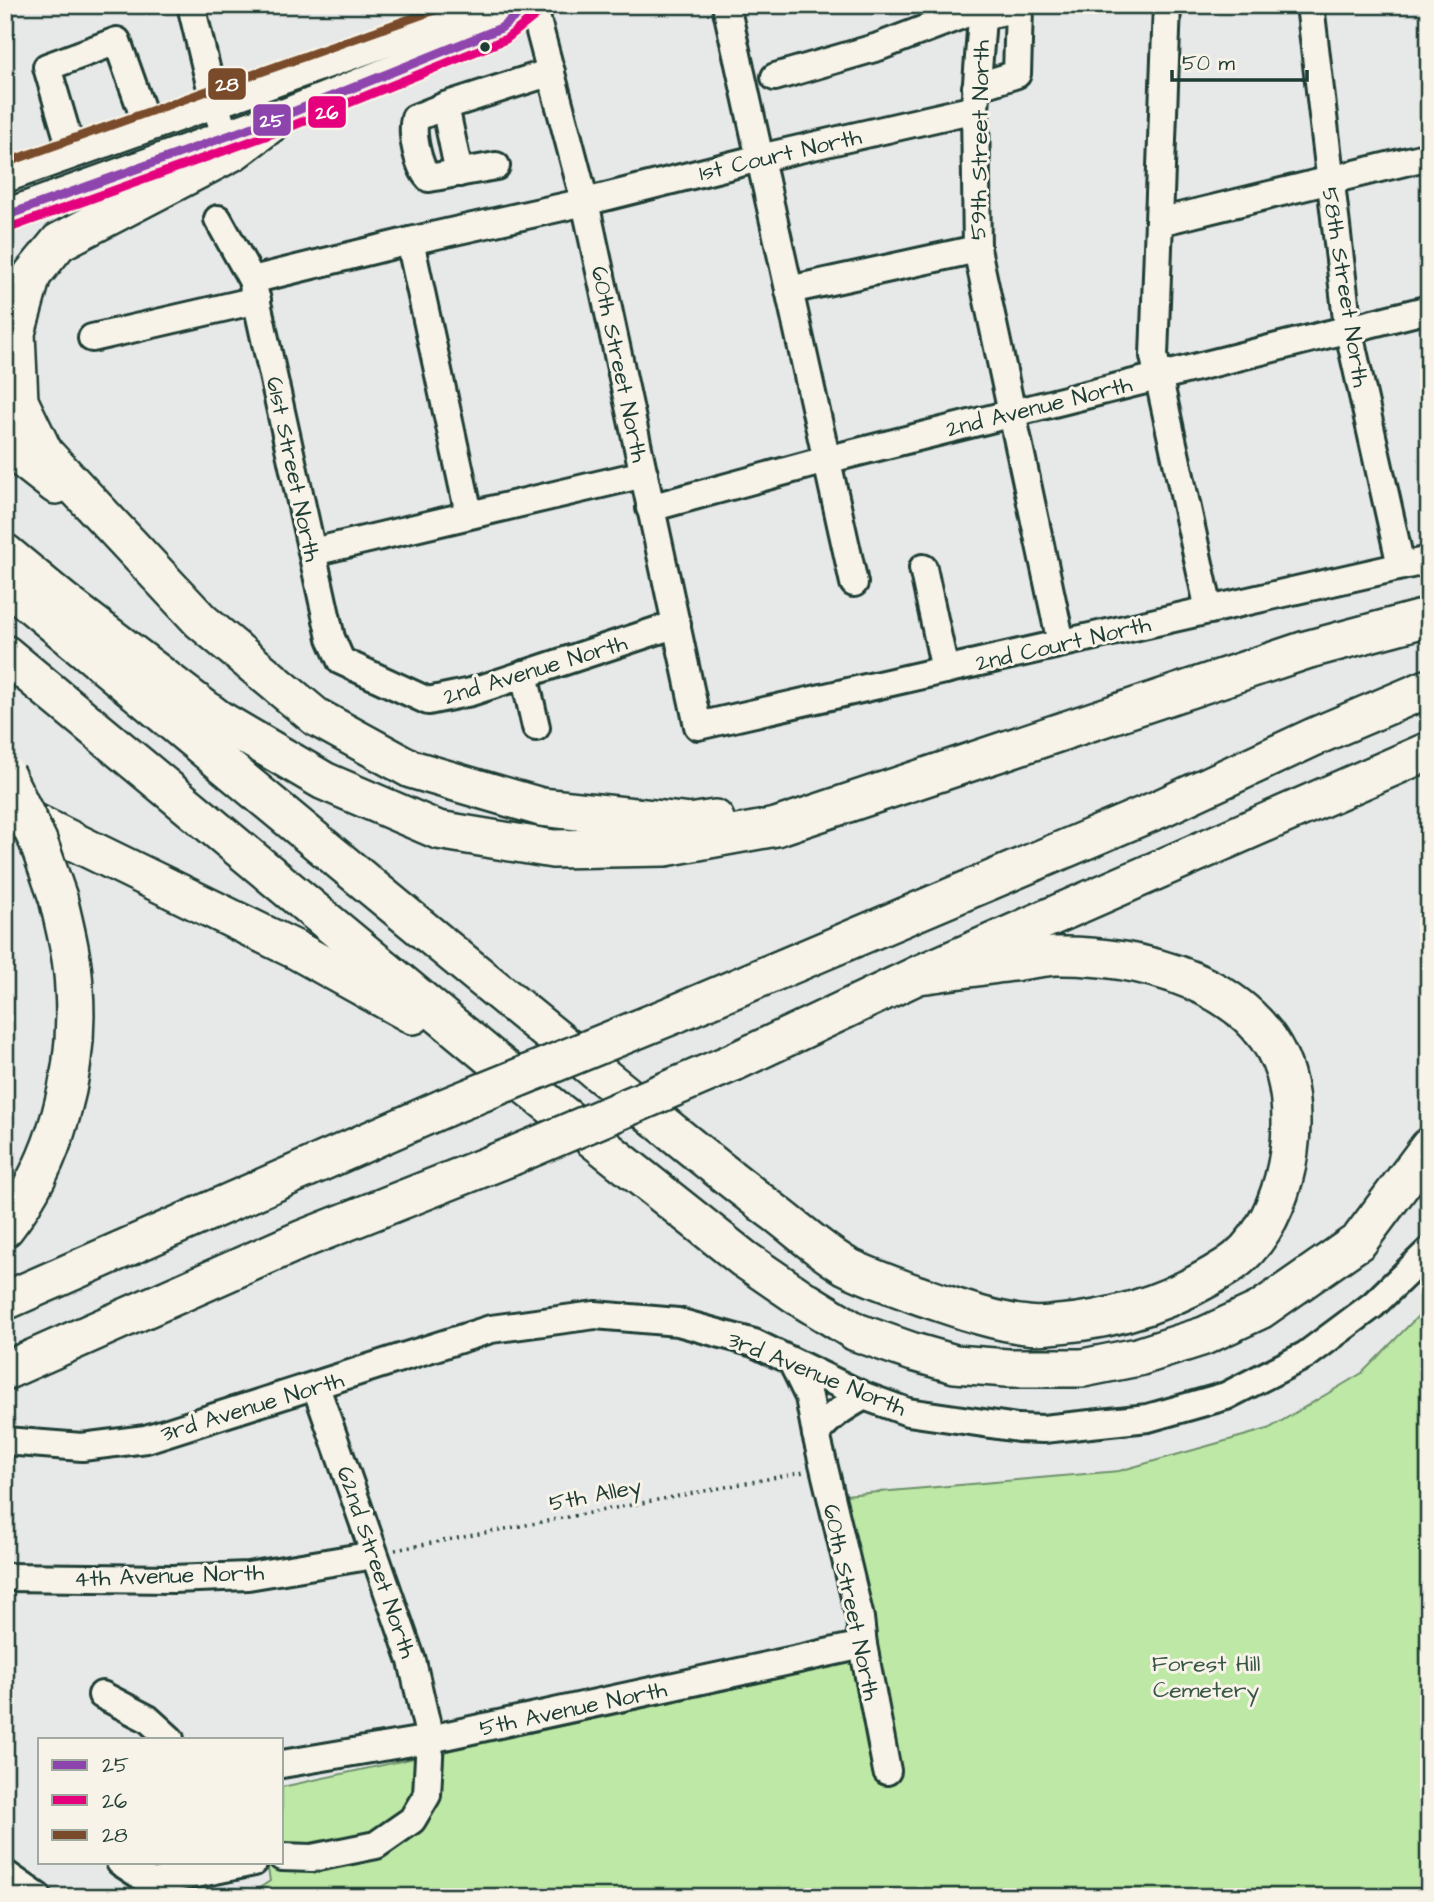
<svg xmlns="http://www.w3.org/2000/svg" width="1434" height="1902" font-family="'Architects Daughter',sans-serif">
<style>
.green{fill:#bee8a5;stroke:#6e926c;stroke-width:2}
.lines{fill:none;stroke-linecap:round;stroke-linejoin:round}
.minor-casing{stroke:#1f3d34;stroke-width:32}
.major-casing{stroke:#1f3d34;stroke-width:37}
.highway-casing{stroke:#1f3d34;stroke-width:42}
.path{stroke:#1f3d34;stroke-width:3.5;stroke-dasharray:2 5;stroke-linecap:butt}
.minor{stroke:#f7f3e8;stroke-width:26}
.major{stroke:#f7f3e8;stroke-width:32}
.highway{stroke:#f7f3e8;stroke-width:37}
.highway-bridge-casing{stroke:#1f3d34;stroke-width:42;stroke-linecap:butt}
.highway-bridge{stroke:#f7f3e8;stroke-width:37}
.bus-1-casing{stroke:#f7f3e8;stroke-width:14}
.bus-2-casing{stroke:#f7f3e8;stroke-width:14}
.bus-3-casing{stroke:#f7f3e8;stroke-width:14}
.bus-1{stroke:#8e44ad;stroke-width:9}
.bus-2{stroke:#e5007d;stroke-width:9}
.bus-3{stroke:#7a4b2a;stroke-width:9}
.bus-dot{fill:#1f3d34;stroke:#f7f3e8;stroke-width:2.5}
.labels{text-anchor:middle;stroke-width:6;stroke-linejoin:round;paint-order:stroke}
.street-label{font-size:23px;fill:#1f3d34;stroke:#f7f3e8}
.park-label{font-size:23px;fill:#375745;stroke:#f7f3e8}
.line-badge{stroke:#f7f3e8;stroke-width:2.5}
.badge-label{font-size:19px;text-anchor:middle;font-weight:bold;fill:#fff}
</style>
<rect width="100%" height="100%" fill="#e7e8e8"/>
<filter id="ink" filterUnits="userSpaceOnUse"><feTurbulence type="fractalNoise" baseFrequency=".0143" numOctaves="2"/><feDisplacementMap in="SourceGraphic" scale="14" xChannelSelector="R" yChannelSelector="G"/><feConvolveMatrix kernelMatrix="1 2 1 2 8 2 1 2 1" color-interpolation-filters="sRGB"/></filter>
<g filter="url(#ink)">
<path class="green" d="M1429,1305V1897H246L270,1881L267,1862H282V1787L872,1658L845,1495L1119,1471L1268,1429L1362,1373Z"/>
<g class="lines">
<g class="minor-casing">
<g id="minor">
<path d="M191,5L214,101L225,135"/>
<path d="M533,5L585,202L698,726L1429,560"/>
<path d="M726,5L854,583"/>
<path d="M983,5L975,109L977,249L1061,643"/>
<path d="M1167,5L1154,356L1209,610"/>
<path d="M1310,5L1348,328L1401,566"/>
<path d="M775,77L878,47L983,7"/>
<path d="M976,87L1017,74L1019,8L982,16"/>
<path d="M445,106L459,173"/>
<path d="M72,152L47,67L117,41L147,125"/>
<path d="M496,166L429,178C418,167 411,134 415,118L445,106L551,72"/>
<path d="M218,219L252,280L331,638L341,661L428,701L471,692L677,624"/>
<path d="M1159,222L1429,156"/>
<path d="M410,241L469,514"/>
<path d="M252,280L410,241L585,202L760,158L975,109"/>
<path d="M789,290L977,249"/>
<path d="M92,338L257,300"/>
<path d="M650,508L826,460L1429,309"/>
<path d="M313,552L644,474"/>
<path d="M923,568L945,670"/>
<path d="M524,674L536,727"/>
<path d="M793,1364L809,1397L816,1434"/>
<path d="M864,1396C845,1407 829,1416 816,1434L860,1618L863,1645L887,1771"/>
<path d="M5,1441L82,1447L146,1439L491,1329L595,1315L678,1322L754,1343L864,1396L908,1412L1018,1428L1043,1429L1148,1418L1226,1396L1306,1355L1373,1305L1429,1251"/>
<path d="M5,1577L173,1579L248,1576L374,1555"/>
<path d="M102,1695L148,1719L170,1739"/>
<path d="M282,1764L430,1739L863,1645"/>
<path d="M282,1857L312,1858L376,1845L412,1820L427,1795L430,1739L412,1661L316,1387"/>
<path d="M120,1862L152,1883L254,1862"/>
<path d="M5,1874L38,1897"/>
</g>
</g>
<g class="major-casing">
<g id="major">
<path d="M5,176L486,5"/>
<path d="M5,216L278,118L501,28L529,5"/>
</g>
</g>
<g class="highway-casing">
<g id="highway">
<path d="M278,118L234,151L59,242L32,275L16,333L19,401L44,453L201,621L316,717L411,769L541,807L690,823L715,819"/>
<path d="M5,445L56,485"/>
<path d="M5,553L63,601L218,719L324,781L438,830L553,849L665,847L776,827L1306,650L1429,617"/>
<path d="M5,583C201,745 397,910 595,1070C656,1118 716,1169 778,1215C800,1232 822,1252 846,1266C868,1277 892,1285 915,1294C951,1306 990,1321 1027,1325C1038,1327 1049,1325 1059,1324C1120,1319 1177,1299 1228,1266C1283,1230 1302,1135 1285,1074C1258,983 1138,954 1055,956C1041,957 1027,960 1013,962C981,966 950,971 918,975"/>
<path d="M5,654L500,1065L744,1259L804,1300L856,1332L913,1352L955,1364L1007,1368H1083L1138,1357L1204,1336L1260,1310L1359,1241L1429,1147"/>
<path d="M9,810L296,950L413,1015"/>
<path d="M675,1014L1159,809L1316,736L1429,688"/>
<path d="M734,1062L918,975L1429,751"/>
<path d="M5,1228C56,1162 80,1072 74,989C73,958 65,928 58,898"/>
<path d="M5,1301L444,1108"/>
<path d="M5,1371L303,1239L510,1157"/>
</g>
</g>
<path class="path" d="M395,1550L804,1472"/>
<use href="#minor" class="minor"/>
<use href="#major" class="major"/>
<use href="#highway" class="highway"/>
<g class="highway-bridge-casing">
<g id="highway-bridge">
<path d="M5,774L38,841L58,898"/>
<path d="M444,1108L675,1014"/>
<path d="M510,1157L734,1062"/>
</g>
</g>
<use href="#highway-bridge" class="highway-bridge"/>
<g class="bus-1-casing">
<path id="bus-1" d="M5,216L278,118L501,28L529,5"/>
</g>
<g class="bus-2-casing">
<path id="bus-2" d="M9,228L282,130L506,39L537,14"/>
</g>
<g class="bus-3-casing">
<path id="bus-3" d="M5,163L449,5"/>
</g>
<use href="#bus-1" class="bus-1"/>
<use href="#bus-2" class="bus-2"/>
<use href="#bus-3" class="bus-3"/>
</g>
</g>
<circle class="bus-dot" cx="485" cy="47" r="6"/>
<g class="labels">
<g class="street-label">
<text transform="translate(979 140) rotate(-89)" y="8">59th Street North</text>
<text transform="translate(780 154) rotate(-13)" y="8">1st Court North</text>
<text transform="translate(1346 287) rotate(81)" y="8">58th Street North</text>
<text transform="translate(620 364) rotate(78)" y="8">60th Street North</text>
<text transform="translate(1039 406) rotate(-14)" y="8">2nd Avenue North</text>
<text transform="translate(294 469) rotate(78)" y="8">61st Street North</text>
<text transform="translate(1063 643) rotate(-13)" y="8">2nd Court North</text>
<text transform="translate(535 669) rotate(-17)" y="8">2nd Avenue North</text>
<text transform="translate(817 1373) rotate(22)" y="8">3rd Avenue North</text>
<text transform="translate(252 1406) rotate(-17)" y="8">3rd Avenue North</text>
<text transform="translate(595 1494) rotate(-11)" y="8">5th Alley</text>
<text transform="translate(377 1562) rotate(71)" y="8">62nd Street North</text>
<text transform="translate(169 1575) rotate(-2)" y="8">4th Avenue North</text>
<text transform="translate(852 1602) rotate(78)" y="8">60th Street North</text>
<text transform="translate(573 1708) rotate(-12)" y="8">5th Avenue North</text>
</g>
<g class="park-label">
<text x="1206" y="1671">Forest Hill<tspan x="1206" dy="26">Cemetery</tspan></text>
</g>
</g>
<g class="line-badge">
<rect x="207" y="67" width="40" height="34" rx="7" fill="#7a4b2a"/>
<rect x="307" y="95" width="40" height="34" rx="7" fill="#e5007d"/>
<rect x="252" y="103" width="40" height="34" rx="7" fill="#8e44ad"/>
</g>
<g class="badge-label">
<text x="227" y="91">28</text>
<text x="327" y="119">26</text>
<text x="272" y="127">25</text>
</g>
<rect width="1434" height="1902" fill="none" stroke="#f7f3e8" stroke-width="28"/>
<rect x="14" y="14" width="1406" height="1874" fill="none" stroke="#1f3d34" stroke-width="2.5" filter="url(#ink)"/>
<rect x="38" y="1738" width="245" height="126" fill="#f7f3e8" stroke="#a1aaa0" stroke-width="2"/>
<rect x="52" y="1760" width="35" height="10" fill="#8e44ad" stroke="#a1aaa0" stroke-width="2"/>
<text x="102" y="1772" font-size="21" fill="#1f3d34">25</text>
<rect x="52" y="1795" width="35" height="10" fill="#e5007d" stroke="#a1aaa0" stroke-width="2"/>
<text x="102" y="1808" font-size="21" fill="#1f3d34">26</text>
<rect x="52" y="1830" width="35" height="10" fill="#7a4b2a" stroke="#a1aaa0" stroke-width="2"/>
<text x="102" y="1842" font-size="21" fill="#1f3d34">28</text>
<path d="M1172 70v10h135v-10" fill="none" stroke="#1f3d34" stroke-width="3.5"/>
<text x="1182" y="70" font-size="21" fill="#1f3d34" stroke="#f7f3e8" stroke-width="5" paint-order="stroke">50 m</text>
</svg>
